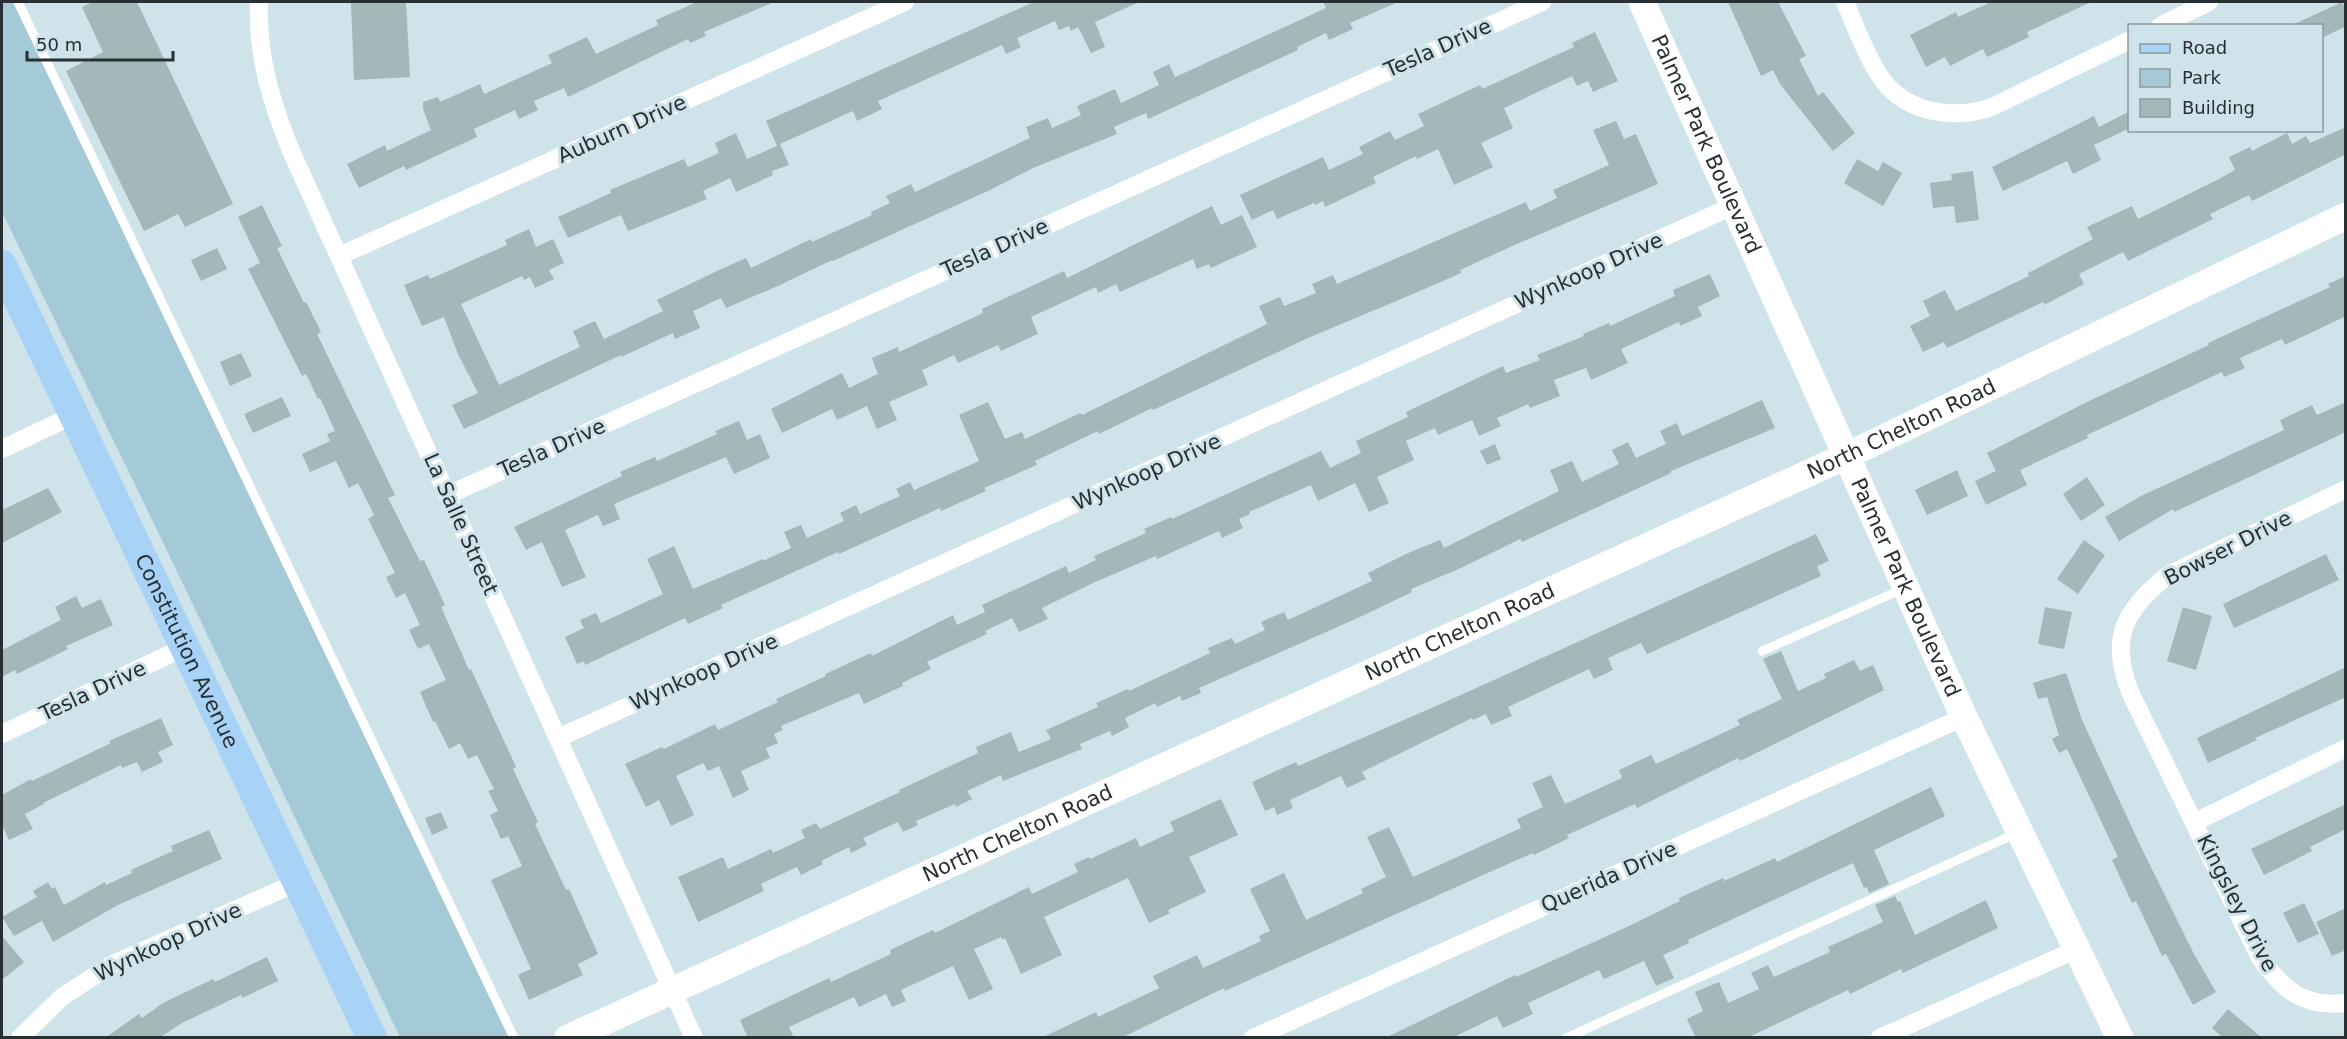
<svg xmlns="http://www.w3.org/2000/svg" width="2347" height="1039" font-family="'DejaVu Sans',sans-serif">
<style>
.green{fill:#a4cad7}
.building{fill:#a3b8b8}
.lines{fill:none;stroke-linecap:round;stroke-linejoin:round}
.lane{stroke:#fff;stroke-width:9}
.street{stroke:#fff;stroke-width:18}
.secondary{stroke:#fff;stroke-width:27}
.primary{stroke:#a9d2f7;stroke-width:30}
.labels{text-anchor:middle;stroke-width:6;stroke-linejoin:round;paint-order:stroke}
.street-label{font-size:21px;fill:#293033;stroke:#cfe3ea}
</style>
<rect width="100%" height="100%" fill="#cfe3ea"/>
<path class="green" d="M2,2H16L510,1036L400,1037L159,534L2,212Z"/>
<g class="building">
<path d="M93,2H137L233,204L185,227L178,214L144,231L66,71L103,52L82,7Z"/>
<path d="M351,2H406L410,77L354,80Z"/>
<path d="M697,2H774L704,32L706,36L690,43L688,39L568,97L564,88L534,101L538,110L519,119L515,110L474,129L477,137L406,170L404,166L359,188L347,164L385,145L387,151L431,130L423,109V102L438,97L440,102L480,84L484,94L552,63L548,55L587,37L596,54L658,25L656,20Z"/>
<path d="M1034,2H1139L1095,22L1105,47L1091,53L1078,27L1071,31L1069,26L1059,30L1055,21L1017,38L1021,47L1006,54L1002,45L878,101L882,109L857,121L853,111L780,144L789,165L772,171L773,175L736,192L730,178L703,191L707,199L628,231L621,215L568,238L558,217L611,193L610,190L684,159L688,167L719,153L715,143L736,133L747,159L777,146L766,121Z"/>
<path d="M1323,2H1398L1350,23L1353,29L1329,40L1326,33L1297,47L1298,50L1148,119L1146,113L1114,127L1117,134L1033,168L990,190L833,261L832,260L780,285L726,308L721,298L693,311L700,328L675,339L673,333L621,357V355L464,429L452,405L478,393L458,354L444,317L422,326L404,285L428,275L430,279L507,245L505,240L529,229L536,247L553,239L564,263L549,270L554,279L535,288L530,277L524,280L522,276L461,304L499,385L580,347L573,331L595,321L604,339L663,311L657,300L719,270L746,258L751,268L811,239L812,242L872,215L871,212L890,203L886,196L911,184L915,192L1030,138L1026,127L1048,118L1052,128L1081,115L1077,106L1115,89L1121,103L1159,85L1153,72L1169,64L1175,77L1182,74L1326,8Z"/>
<path d="M1728,2H1778L1806,56L1799,59L1818,96L1823,92L1855,133L1833,151L1780,84L1773,70L1761,76Z"/>
<path d="M1991,2H2091L2027,32L2029,37L1987,57L1983,49L1950,66L1945,57L1926,67L1910,35L1956,12L1958,17Z"/>
<path d="M2342,2L2346,9V26L2322,38V26H2290Z"/>
<path d="M1595,32L1618,81L1593,92L1588,81L1577,86L1572,76L1504,108L1513,128L1481,143L1493,167L1454,185L1438,149L1417,159L1416,156L1373,177L1376,183L1325,207L1323,201L1315,205L1314,203L1277,219L1273,210L1252,220L1240,195L1323,157L1329,170L1363,154L1359,147L1390,131L1395,140L1424,126L1418,114L1480,85L1482,89L1574,47L1572,43Z"/>
<path d="M2130,111V128L2094,145L2101,160L2073,174L2067,161L2003,191L1992,167L2094,116L2099,127Z"/>
<path d="M1616,121L1624,139L1636,134L1658,184L1519,243L1460,270L1461,273L1420,291L1308,338L1153,410L1152,408L1099,434L1098,431L1035,461L1037,465L984,488L986,491L941,511L940,508L839,554L838,552L721,605L723,608L688,624L685,618L585,665L584,661L577,664L565,637L584,628L580,620L596,613L601,623L663,594L647,559L674,546L693,589L763,559V561L791,548L784,532L801,525L807,538L844,521L840,513L856,505L860,514L900,496L896,489L910,482L914,490L979,461L959,415L988,402L1005,439L1022,432L1025,439L1080,413L1082,415L1267,324L1259,306L1280,297L1284,306L1316,293L1312,284L1333,275L1337,284L1526,202L1530,211L1557,198L1553,190L1609,165L1593,130Z"/>
<path d="M2346,127V154L2252,201L2249,195L2210,214L2213,219L2128,261L2123,252L2079,274L2084,284L2044,305L2043,302L1947,348L1944,342L1923,352L1910,326L1930,316L1923,301L1945,290L1956,311L2029,276L2028,273L2093,239L2087,227L2132,206L2138,219L2215,181L2235,170L2229,157L2250,147L2252,151L2287,133L2292,144L2306,136L2310,143Z"/>
<path d="M1857,159L1878,171L1883,162L1902,173L1883,206L1844,183Z"/>
<path d="M1973,171L1979,220L1956,223L1954,206L1933,208L1930,183L1952,180L1951,174Z"/>
<path d="M262,205L282,246L277,248L304,303L306,302L321,332L317,334L395,495L388,498L420,561L424,560L445,605L441,607L469,670L471,669L516,767L513,769L538,822L535,824L566,890L569,889L598,954L578,964L583,975L529,1000L518,975L531,969L491,880L522,866L508,836L501,839L490,815L498,811L488,791L494,789L477,755L468,759L460,743L449,749L435,721L433,722L420,692L446,680L429,644L418,649L409,630L420,625L405,593L396,598L386,577L395,573L368,519L374,515L358,483L349,488L336,461L310,472L302,454L330,441L327,434L335,431L320,398L318,399L306,374L302,376L248,269L260,263L238,217Z"/>
<path d="M1212,206L1221,225L1242,215L1257,247L1211,268L1209,264L1197,269L1193,259L1120,292L1116,284L1098,293L1096,287L1031,317L1038,334L1001,351L998,345L958,363L954,355L922,370L928,385L889,402L897,420L877,429L867,406L837,420L832,409L782,433L771,409L842,373L849,388L878,374L872,358L898,347L899,352L983,313L982,309L1064,271L1067,278Z"/>
<path d="M217,248L227,269L201,281L191,260Z"/>
<path d="M1710,274L1720,296L1698,307L1702,316L1680,326L1679,322L1621,349L1628,363L1591,380L1586,368L1554,380L1560,396L1530,408L1528,404L1497,418L1501,426L1479,436L1472,420L1438,435L1435,428L1406,441L1414,460L1377,477L1389,503L1369,512L1355,483L1318,501L1311,485L1249,512L1250,514L1239,519L1243,528L1222,538L1219,531L1157,559L1156,556L1095,582L1042,608L1048,619L1019,632L1012,618L985,631L987,634L927,662L931,669L902,683L903,686L864,704L859,693L781,726L783,730L774,734L778,743L766,748L770,758L741,771L749,790L733,798L719,766L708,771L703,763L676,776L694,815L671,826L659,800L646,807L625,764L662,747L664,749L715,724L718,730L778,702L776,699L826,676L825,674L871,653L872,656L953,615L957,625L985,612L982,605L1066,566L1069,573L1096,560L1094,556L1146,533L1144,529L1171,517L1172,519L1321,451L1330,468L1361,453L1356,441L1408,417L1406,412L1503,366L1506,373L1540,360L1537,355L1584,336L1583,334L1609,323L1610,326L1675,296L1673,290Z"/>
<path d="M2346,276V322L2344,317L2285,345L2282,339L2240,358L2245,368L2224,377L2222,372L2087,435L2088,438L2020,470L2027,485L1986,505L1975,481L1996,471L1987,453L2089,401L2209,345L2208,343L2330,287L2328,284Z"/>
<path d="M241,353L252,376L230,386L220,362Z"/>
<path d="M282,397L291,416L253,433L244,414Z"/>
<path d="M1762,400L1775,428L1671,471V473L1522,542L1520,539L1461,568L1411,589L1412,592L1360,617L1199,688L1201,693L1182,701L1180,696L1157,707L1155,703L1125,718L1129,727L1112,736L1110,731L1080,744L1082,749L1003,781L1001,775L967,791L972,799L956,807L955,804L916,821L918,825L903,832L898,822L863,838L867,845L851,853L849,847L821,861L823,864L801,875L797,867L761,884L764,891L698,922L678,877L723,857L728,869L771,849L773,853L805,838L801,830L816,823L820,829L900,792L899,790L978,753L976,747L1011,732L1019,752L1051,739L1046,730L1098,707L1096,703L1128,689L1129,691L1210,653L1208,648L1232,638L1235,644L1265,630L1261,622L1284,612L1288,620L1372,581L1368,573L1406,554L1440,540L1444,548L1559,491L1550,470L1572,461L1582,482L1619,464L1612,450L1628,442L1636,458L1666,444L1660,431L1677,423L1682,436Z"/>
<path d="M2346,402V432L2174,512L2173,509L2119,541L2105,517L2141,496L2284,430L2280,420L2312,405L2317,415Z"/>
<path d="M739,421L747,440L760,434L770,458L734,474L726,457L614,504L620,519L603,526L598,515L565,530L586,577L562,587L542,542L526,550L514,527L622,476L620,472L655,457L657,461L717,434L715,431Z"/>
<path d="M1495,444L1501,459L1487,465L1480,451Z"/>
<path d="M1957,470L1968,496L1927,515L1915,490Z"/>
<path d="M2087,477L2105,505L2081,521L2063,494Z"/>
<path d="M48,488L62,512L2,543V510Z"/>
<path d="M1816,534L1829,561L1817,566L1821,576L1647,654L1641,643L1608,658L1613,670L1594,679L1589,669L1508,707L1512,716L1491,725L1486,714L1473,720L1472,718L1362,772L1366,779L1347,788L1341,776L1290,800L1293,808L1277,815L1274,807L1265,811L1252,782L1296,762L1298,766L1443,703Z"/>
<path d="M2084,540L2105,555L2078,594L2057,579Z"/>
<path d="M2326,554L2339,580L2234,628L2223,604Z"/>
<path d="M76,596L82,608L101,599L113,625L66,646L68,649L17,674L15,670L2,677V650L61,620L55,607Z"/>
<path d="M2045,607L2072,612L2064,649L2038,644Z"/>
<path d="M2183,607L2212,616L2196,670L2167,661Z"/>
<path d="M1781,651L1798,691L1826,678L1824,674L1854,660L1860,671L1873,665L1884,690L1740,761L1738,758L1637,808L1635,804L1567,835L1569,838L1534,855L1533,853L1483,875L1225,991L1224,988L1121,1038H1041L1096,1012L1098,1017L1159,988L1153,976L1197,955L1203,968L1261,941L1259,936L1270,931L1250,889L1284,873L1306,920L1363,893L1361,889L1386,877L1367,837L1389,827L1413,877L1521,828L1517,819L1543,807L1532,783L1551,775L1565,804L1622,778L1619,770L1651,755L1656,764L1740,725L1737,720L1782,699L1763,659Z"/>
<path d="M2346,667V697L2255,738L2257,740L2208,763L2197,738Z"/>
<path d="M2066,673L2082,720L2141,847L2194,954L2216,992L2193,1005L2166,954L2162,956L2136,901L2132,903L2112,860L2118,857L2067,749L2059,753L2052,739L2059,735L2047,697L2038,699L2033,683Z"/>
<path d="M161,718L173,745L158,752L163,762L142,772L137,762L122,768L121,765L43,803L44,804L25,814L33,829L9,840L2,825V795L31,779L32,781L111,743L109,741Z"/>
<path d="M1931,787L1945,816L1874,850L1889,884L1869,893L1867,887L1864,888L1853,863L1688,940L1689,943L1663,955L1674,978L1656,986L1644,961L1604,979L1599,970L1528,1003L1533,1014L1503,1028L1497,1016L1452,1038H1385L1515,975L1516,977L1627,927L1680,901L1679,898L1723,878L1724,881L1775,858L1777,862Z"/>
<path d="M1221,799L1238,835L1189,857L1206,892L1168,910L1170,913L1149,923L1128,878L1044,917L1062,955L1021,974L1005,938L1002,940L1001,937L974,949L993,989L969,1000L953,966L901,990L906,1001L892,1007L886,994L859,1007L854,997L789,1027L794,1038H748L740,1020L829,978L831,982L891,954L890,950L933,930L935,933L1029,887L1032,894L1078,872L1074,864L1089,857L1090,859L1136,838L1140,847L1174,831L1170,822Z"/>
<path d="M2346,804V829L2310,847L2312,851L2264,875L2251,849Z"/>
<path d="M441,812L448,828L432,835L425,818Z"/>
<path d="M209,830L222,859L118,905L53,942L42,921L14,936L2,917L37,897L33,891L48,882L52,889L55,887L64,905L105,882L106,885L132,873L131,870L173,851L171,846Z"/>
<path d="M1895,896L1898,902L1900,901L1915,935L1986,900L1998,928L1903,973L1901,969L1850,994L1848,990L1747,1038H1696L1687,1019L1703,1011L1695,992L1719,982L1728,1003L1759,989L1751,973L1768,965L1774,977L1830,952L1828,947L1883,922L1875,905Z"/>
<path d="M2304,903L2319,934L2298,943L2283,913Z"/>
<path d="M2346,908V950L2332,956L2316,922Z"/>
<path d="M2,936L24,962L2,980Z"/>
<path d="M267,957L278,981L242,998L241,995L182,1023L159,1038H105L139,1014L142,1018L163,1003L213,979L215,982Z"/>
<path d="M2228,1009L2262,1038H2223L2212,1028Z"/>
</g>
<g class="lines">
<g class="lane">
<path d="M18,2L514,1038"/>
<path d="M1762,651L1905,588"/>
<path d="M1566,1038L2017,833"/>
</g>
<g class="street">
<path d="M259,2C257,56 271,101 291,151L694,1038"/>
<path d="M1845,2C1855,25 1864,51 1878,73C1901,112 1951,121 1992,107L2130,40"/>
<path d="M2160,26L2209,2"/>
<path d="M339,256L905,2"/>
<path d="M2,449L74,415"/>
<path d="M2346,489L2168,575C2124,610 2109,638 2130,692L2259,956C2282,989 2303,1008 2346,1003"/>
<path d="M448,495L1542,2"/>
<path d="M2,734L185,647"/>
<path d="M558,738L1735,205"/>
<path d="M2195,822L2346,748"/>
<path d="M20,1038L62,997L111,965L298,882"/>
<path d="M1253,1038L1964,717"/>
<path d="M1880,1038L2077,949"/>
</g>
<g class="secondary">
<path id="s1" d="M1642,2L1964,717L2120,1038"/>
<path id="s2" d="M568,1038L1846,456L2346,216"/>
</g>
<path class="primary" id="s3" d="M2,265L372,1038"/>
</g>
<g class="labels">
<g class="street-label">
<text transform="translate(1438 48) rotate(-24)" y="7">Tesla Drive</text>
<text transform="translate(622 129) rotate(-24)" y="7">Auburn Drive</text>
<text dy="7" stroke="none"><textPath href="#s1" startOffset="156">Palmer Park Boulevard</textPath></text>
<text transform="translate(995 248) rotate(-24)" y="7">Tesla Drive</text>
<text transform="translate(1589 271) rotate(-24)" y="7">Wynkoop Drive</text>
<text dy="7" stroke="none"><textPath href="#s2" startOffset="1466">North Chelton Road</textPath></text>
<text transform="translate(552 448) rotate(-24)" y="7">Tesla Drive</text>
<text transform="translate(1147 472) rotate(-24)" y="7">Wynkoop Drive</text>
<text transform="translate(461 524) rotate(66)" y="7">La Salle Street</text>
<text transform="translate(2228 548) rotate(-27)" y="7">Bowser Drive</text>
<text dy="7" stroke="none"><textPath href="#s1" startOffset="642">Palmer Park Boulevard</textPath></text>
<text dy="7" stroke="none"><textPath href="#s2" startOffset="980">North Chelton Road</textPath></text>
<text dy="7" stroke="none"><textPath href="#s3" startOffset="428">Constitution Avenue</textPath></text>
<text transform="translate(704 672) rotate(-24)" y="7">Wynkoop Drive</text>
<text transform="translate(93 691) rotate(-25)" y="7">Tesla Drive</text>
<text dy="7" stroke="none"><textPath href="#s2" startOffset="494">North Chelton Road</textPath></text>
<text transform="translate(1609 877) rotate(-24)" y="7">Querida Drive</text>
<text transform="translate(2237 903) rotate(63)" y="7">Kingsley Drive</text>
<text transform="translate(168 942) rotate(-25)" y="7">Wynkoop Drive</text>
</g>
</g>
<rect width="2347" height="1039" fill="none" stroke="#293033" stroke-width="6"/>
<rect x="2128" y="24" width="195" height="108" fill="#cfe3ea" stroke="#8d9ba1" stroke-width="1.5"/>
<rect x="2140" y="44" width="30" height="9" fill="#a9d2f7" stroke="#8d9ba1" stroke-width="1.5"/>
<text x="2182" y="54" font-size="18" fill="#293033">Road</text>
<rect x="2140" y="69" width="30" height="18" fill="#a4cad7" stroke="#8d9ba1" stroke-width="1.5"/>
<text x="2182" y="84" font-size="18" fill="#293033">Park</text>
<rect x="2140" y="99" width="30" height="18" fill="#a3b8b8" stroke="#8d9ba1" stroke-width="1.5"/>
<text x="2182" y="114" font-size="18" fill="#293033">Building</text>
<path d="M27 51v9h146v-9" fill="none" stroke="#293033" stroke-width="3"/>
<text x="36" y="51" font-size="18" fill="#293033" stroke="#cfe3ea" stroke-width="4.5" paint-order="stroke">50 m</text>
</svg>
